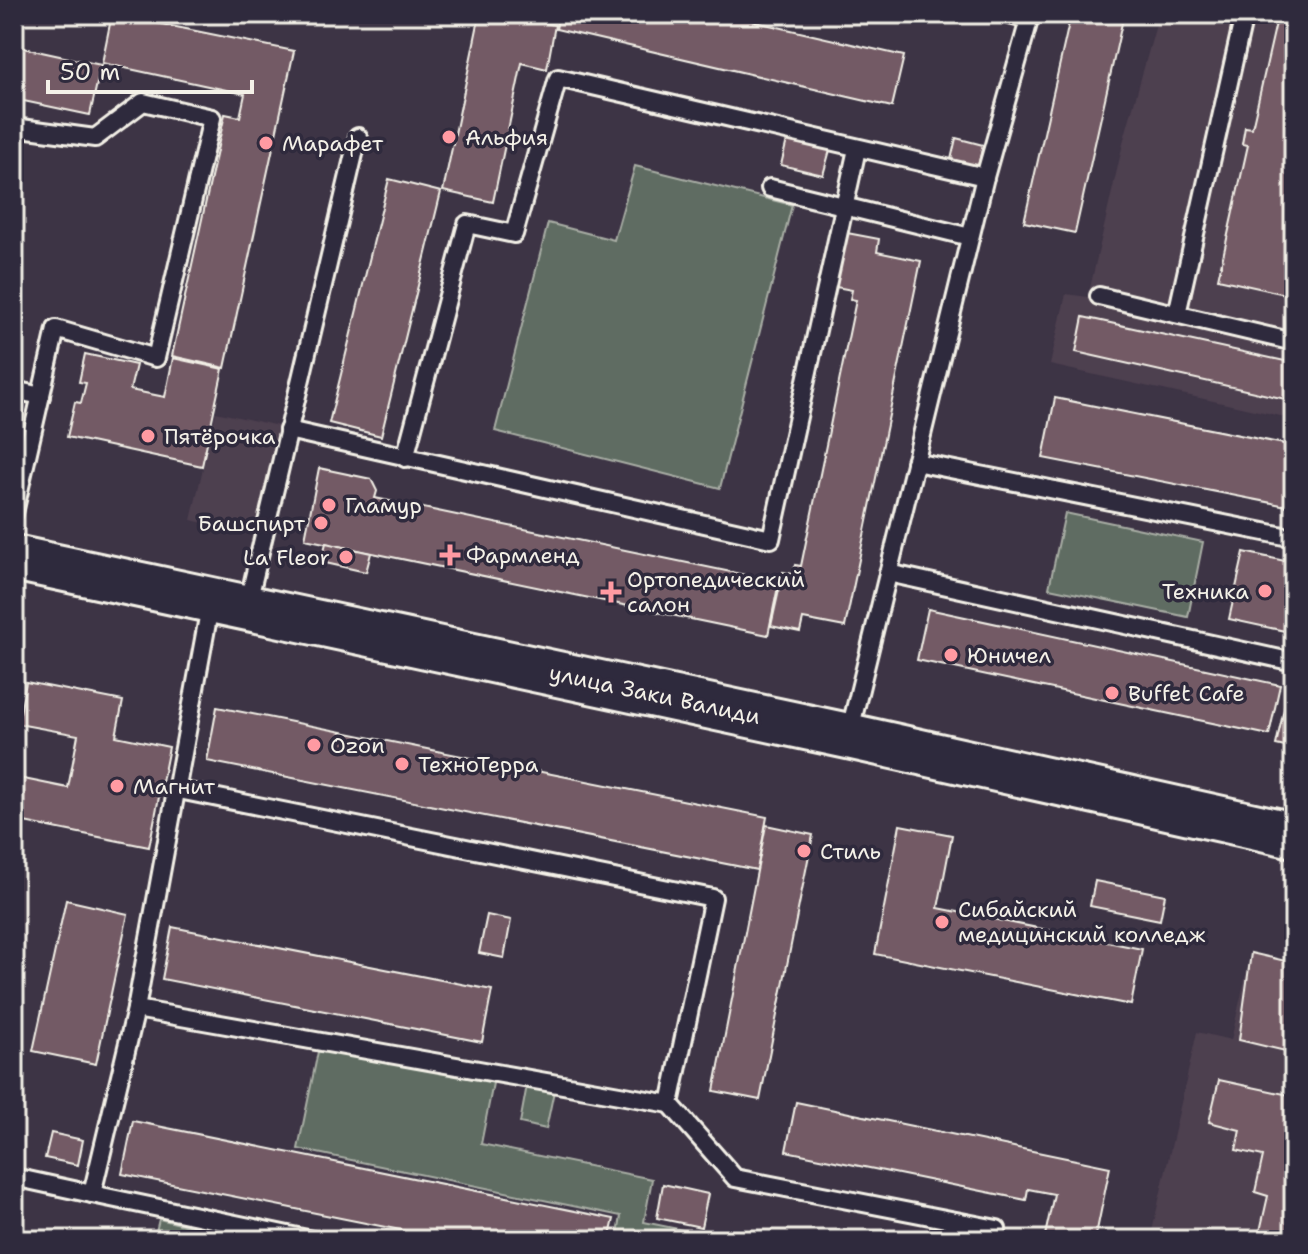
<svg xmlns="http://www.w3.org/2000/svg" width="1308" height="1254" font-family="'Shantell Sans',sans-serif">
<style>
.built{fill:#4d3f4f}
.green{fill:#5e6c62;stroke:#a9aea5;stroke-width:2}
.building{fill:#735a65;stroke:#f4f1e8;stroke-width:2}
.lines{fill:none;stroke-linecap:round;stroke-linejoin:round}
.lane-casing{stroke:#f4f1e8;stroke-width:22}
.secondary-casing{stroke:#f4f1e8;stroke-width:50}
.lane{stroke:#2f2a3d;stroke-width:16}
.secondary{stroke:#2f2a3d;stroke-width:44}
.poi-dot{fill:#ff9aa2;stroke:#2f2a3d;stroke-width:3}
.labels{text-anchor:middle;stroke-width:7;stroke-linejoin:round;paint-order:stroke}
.poi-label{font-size:22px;fill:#f4f1e8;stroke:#2f2a3d;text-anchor:start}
.street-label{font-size:22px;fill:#f4f1e8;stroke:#2f2a3d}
</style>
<rect width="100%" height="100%" fill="#3d3445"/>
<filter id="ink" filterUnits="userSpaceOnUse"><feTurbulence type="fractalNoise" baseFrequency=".0125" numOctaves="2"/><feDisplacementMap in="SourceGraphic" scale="16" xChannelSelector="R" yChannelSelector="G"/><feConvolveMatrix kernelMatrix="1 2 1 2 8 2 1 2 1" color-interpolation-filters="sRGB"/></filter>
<g filter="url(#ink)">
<g class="built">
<path d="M1159,14H1294V419L1050,365L1066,294L1088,297L1124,139Z"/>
<path d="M216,412L283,427L258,536L191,520Z"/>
<path d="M1251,953L1294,963V1240H1150L1197,1032L1231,1040Z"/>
</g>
<g class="green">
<path d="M635,166L792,205L720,488L495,431L548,223L614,240Z"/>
<path d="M1065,513L1203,542L1188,617L1049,588Z"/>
<path d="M321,1037L495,1073L481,1144L652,1179L644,1222L731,1240H617L621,1216L298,1149Z"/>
<path d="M527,1085L554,1091L546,1129L520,1123Z"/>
<path d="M159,1219L247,1240H154Z"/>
</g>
<g class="building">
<path d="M112,14L294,51L225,368L172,356L225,114L240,117L245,94L102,63Z"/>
<path d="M480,14H502L555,25L547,69L522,63L493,202L443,191Z"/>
<path d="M559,14H721L904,56L892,107L556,29Z"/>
<path d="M1071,14H1124L1075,233L1024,222Z"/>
<path d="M1278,14H1294V296L1218,279L1248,145L1242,144L1245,127L1252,128Z"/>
<path d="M14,46L101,65L90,115L14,99Z"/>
<path d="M956,138L983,145L977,170L950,164Z"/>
<path d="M787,140L830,150L823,175L781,165Z"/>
<path d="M389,179L441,192L381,436L329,423Z"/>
<path d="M847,233L879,239L877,252L921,261L845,627L803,619L800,632L771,626L783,572L793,574L795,565L801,566L856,300L850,299L852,290L836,287Z"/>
<path d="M1083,317L1294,363V401L1076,352Z"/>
<path d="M85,354L136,365L130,390L165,397L173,358L223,369L202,466L67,437L75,402L81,403L86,383L79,382Z"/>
<path d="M1055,398L1294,446L1292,507L1043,458Z"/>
<path d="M319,468L371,479L377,491L375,498L779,582L768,635L305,539Z"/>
<path d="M326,543L371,553L366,572L321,562Z"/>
<path d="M1244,552L1294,563V633L1229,619Z"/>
<path d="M928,609L1280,685L1269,735L917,660Z"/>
<path d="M26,682L123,701L116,736L169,747L149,847L14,820V777L68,788L78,735L18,724Z"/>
<path d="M1289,687L1294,688V749L1276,745Z"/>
<path d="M217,707L767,817L757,870L207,761Z"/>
<path d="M766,825L813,835L760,1100L714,1091Z"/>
<path d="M900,825L952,835L938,908L1142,949L1131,1005L875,954Z"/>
<path d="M1095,881L1165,895L1160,920L1090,906Z"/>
<path d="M66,900L128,914L96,1064L33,1051Z"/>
<path d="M487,915L511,920L504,958L479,953Z"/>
<path d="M172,927L492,990L482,1042L162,979Z"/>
<path d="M1251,953L1294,963V1053L1239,1040Z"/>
<path d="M1219,1080L1294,1096V1240H1258L1268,1196L1255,1192L1263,1156L1236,1150L1240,1130L1209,1122Z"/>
<path d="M796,1102L1110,1167L1095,1240H1044L1054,1194L1028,1189L1026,1200L786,1151Z"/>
<path d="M133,1121L614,1219L609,1240H450L122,1174Z"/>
<path d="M51,1133L83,1140L78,1165L45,1158Z"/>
<path d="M663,1184L708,1194L701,1227L657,1218Z"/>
</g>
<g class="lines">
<g class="lane-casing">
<g id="lane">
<path d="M14,127L95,138L143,102L212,118L156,358L56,329L14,513"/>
<path d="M985,177L1029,20L1006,14"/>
<path d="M770,188L970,237"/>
<path d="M1099,296L1294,342"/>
<path d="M1177,314L1242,24"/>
<path d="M14,390L41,396"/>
<path d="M288,430L771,539L857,149"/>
<path d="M405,458L467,224L514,234L558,78L985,177L849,734"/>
<path d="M915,462L1294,538"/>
<path d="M888,573L1294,662"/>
<path d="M211,601L136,1009L92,1194L312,1240"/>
<path d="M247,607L358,137"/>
<path d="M174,789L713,898L670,1104L735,1178L997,1229L995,1240"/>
<path d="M136,1009L670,1104"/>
<path d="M14,1177L92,1194"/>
</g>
</g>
<g class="secondary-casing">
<path id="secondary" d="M14,558L848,736L1294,835"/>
</g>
<use href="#lane" class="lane"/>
<use href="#secondary" class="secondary"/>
</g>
</g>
<g class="poi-dot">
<circle cx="449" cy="137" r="8"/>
<circle cx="266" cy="143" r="8"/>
<circle cx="148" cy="436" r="8"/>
<circle cx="329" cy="505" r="8"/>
<circle cx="321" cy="523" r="8"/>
<path d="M446 543h8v8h8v8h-8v8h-8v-8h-8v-8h8z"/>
<circle cx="346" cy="557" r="8"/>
<circle cx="1265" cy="591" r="8"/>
<path d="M607 580h8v8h8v8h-8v8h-8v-8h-8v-8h8z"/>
<circle cx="951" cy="655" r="8"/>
<circle cx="1112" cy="693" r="8"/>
<circle cx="314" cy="745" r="8"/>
<circle cx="402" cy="764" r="8"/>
<circle cx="117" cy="786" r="8"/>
<circle cx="804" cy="851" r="8"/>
<circle cx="942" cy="922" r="8"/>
</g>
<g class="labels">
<g class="poi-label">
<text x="465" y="145">Альфия</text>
<text x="282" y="151">Марафет</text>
<text x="164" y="444">Пятёрочка</text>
<text x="345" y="513">Гламур</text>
<text x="305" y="531" text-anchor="end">Башспирт</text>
<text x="466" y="563">Фармленд</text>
<text x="330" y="565" text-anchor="end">La Fleor</text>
<text x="627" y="587">Ортопедический<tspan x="627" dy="25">салон</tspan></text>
<text x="1249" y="599" text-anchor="end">Техника</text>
<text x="967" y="663">Юничел</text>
<text x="1128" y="701">Buffet Cafe</text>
<text x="330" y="753">Ozon</text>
<text x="418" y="772">ТехноТерра</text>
<text x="133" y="794">Магнит</text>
<text x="820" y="859">Стиль</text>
<text x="958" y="917">Сибайский<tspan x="958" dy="25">медицинский колледж</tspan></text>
</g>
<g class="street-label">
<text transform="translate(655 694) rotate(12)" y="8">улица Заки Валиди</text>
</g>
</g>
<rect width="1308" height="1254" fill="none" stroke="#2f2a3d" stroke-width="48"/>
<rect x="24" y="24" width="1260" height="1206" fill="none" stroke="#f4f1e8" stroke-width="3" filter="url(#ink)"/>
<path d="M48 80v12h204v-12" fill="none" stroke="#f4f1e8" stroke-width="4"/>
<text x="60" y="80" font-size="24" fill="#f4f1e8" stroke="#2f2a3d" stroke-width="6" paint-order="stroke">50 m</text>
</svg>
